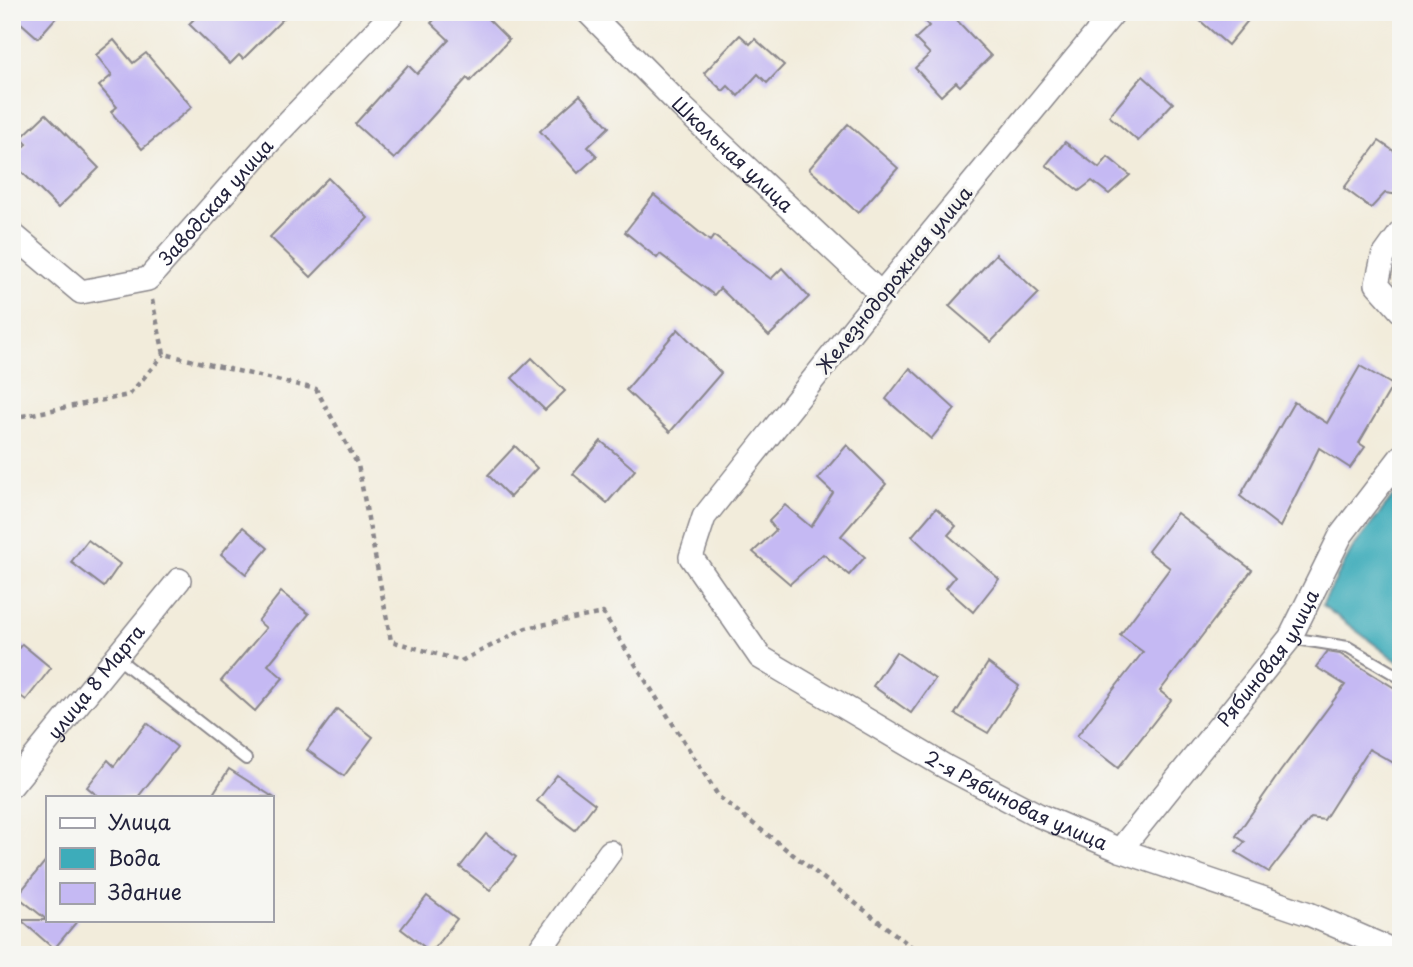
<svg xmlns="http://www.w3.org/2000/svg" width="1413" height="967" font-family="'Playpen Sans',sans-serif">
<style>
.water{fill:#3dacba;stroke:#30677a;stroke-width:2}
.building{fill:#c5b9f3}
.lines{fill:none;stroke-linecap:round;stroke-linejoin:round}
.lane-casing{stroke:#8a878b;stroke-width:14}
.street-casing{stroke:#8a878b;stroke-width:26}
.path{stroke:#8a878b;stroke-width:4.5;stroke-dasharray:5 5;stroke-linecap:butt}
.lane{stroke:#fff;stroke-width:10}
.street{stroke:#fff;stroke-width:23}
.labels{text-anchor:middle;stroke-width:6;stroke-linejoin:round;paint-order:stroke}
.street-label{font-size:19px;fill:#22223b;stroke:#f6f6f2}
</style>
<rect width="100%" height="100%" fill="#f6f6f2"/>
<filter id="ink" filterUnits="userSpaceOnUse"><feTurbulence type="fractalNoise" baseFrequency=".0143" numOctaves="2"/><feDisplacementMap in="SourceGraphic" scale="14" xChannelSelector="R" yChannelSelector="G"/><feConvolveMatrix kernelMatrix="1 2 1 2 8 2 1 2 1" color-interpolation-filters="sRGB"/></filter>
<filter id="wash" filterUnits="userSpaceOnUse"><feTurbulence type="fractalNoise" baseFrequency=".00686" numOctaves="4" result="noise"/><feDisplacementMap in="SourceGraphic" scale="28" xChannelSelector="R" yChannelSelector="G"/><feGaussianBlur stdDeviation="1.57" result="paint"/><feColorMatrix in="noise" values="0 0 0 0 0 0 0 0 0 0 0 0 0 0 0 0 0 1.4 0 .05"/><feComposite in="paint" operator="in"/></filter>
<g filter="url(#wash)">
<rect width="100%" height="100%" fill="#f2ecdb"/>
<path class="water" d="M1401,486V664L1322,605L1353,548Z"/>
<g id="blocks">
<g class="building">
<path d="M12,12H61L38,38L12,15Z"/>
<path d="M201,12H290L243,59L239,55L230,64L189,24Z"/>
<path d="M442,12H481L509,40L470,81L467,78L394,159L355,124L408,65L417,74L449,40L431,23Z"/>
<path d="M916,12H949L991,56L960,86L956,82L941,96L915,68L930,54L915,39L929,26Z"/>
<path d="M1190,12H1255L1228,45Z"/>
<path d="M740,35L750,44L755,39L784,65L767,83L758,74L738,96L728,86L723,91L704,73Z"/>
<path d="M114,40L133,63L146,53L192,107L142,149L111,112L117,107L99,86L112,75L96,55Z"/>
<path d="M1143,76L1173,103L1138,141L1109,116Z"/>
<path d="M580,95L609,127L588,147L597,156L578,173L540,131Z"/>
<path d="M46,114L99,168L58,208L12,162V159L27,144L21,138Z"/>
<path d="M848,124L898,168L858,213L809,169Z"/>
<path d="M1379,141L1401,156V195L1385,193L1371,208L1344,188Z"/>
<path d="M1065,142L1099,168L1108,157L1130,175L1109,194L1092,181L1079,191L1046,165Z"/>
<path d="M328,178L368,218L311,277L270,237Z"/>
<path d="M654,195L710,241L714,236L771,279L782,268L809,297L769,336L720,288L714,295L660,254L657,258L625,232Z"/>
<path d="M996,254L1039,293L991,342L949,306Z"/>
<path d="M678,329L721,373L670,432L626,390Z"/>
<path d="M532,358L565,391L545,410L512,378Z"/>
<path d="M1360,366L1393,385L1359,443L1365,447L1350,468L1319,448L1280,527L1240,496L1294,402L1327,423Z"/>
<path d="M910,368L955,409L931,439L886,399Z"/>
<path d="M601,441L635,470L607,503L573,474Z"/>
<path d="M847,445L886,484L841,536L865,557L849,575L823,554L790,584L753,552L776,530L769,521L785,505L811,527L833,493L818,479Z"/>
<path d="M515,446L537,468L510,497L488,475Z"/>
<path d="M936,508L956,526L948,535L999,579L973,612L946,588L955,577L912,536Z"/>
<path d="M1177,513L1252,570L1160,691L1171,700L1118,768L1077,736L1143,652L1120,635L1170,568L1148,551Z"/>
<path d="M243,527L268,548L246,574L221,554Z"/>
<path d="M88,540L120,564L104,587L71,562Z"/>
<path d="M281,592L309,614L268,665L283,678L255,711L221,681L266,628L258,621Z"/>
<path d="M22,644L51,668L26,700L12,690V656Z"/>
<path d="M896,652L935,679L911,713L873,686Z"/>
<path d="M1327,652L1340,654L1401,692V767L1369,749L1324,820L1311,818L1269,872L1236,852L1245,842L1236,836L1280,772L1345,685L1316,667Z"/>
<path d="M988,663L1019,686L988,733L955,714Z"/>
<path d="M337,709L373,737L344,776L307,750Z"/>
<path d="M147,723L177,747L138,797H99L87,787L108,760L114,766Z"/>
<path d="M229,769L273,797H211Z"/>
<path d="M557,775L595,804L575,830L537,801Z"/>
<path d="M486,834L516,857L490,890L460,867Z"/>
<path d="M47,859V920H78L54,949L21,920H47L17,896Z"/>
<path d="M427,896L457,919L431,952L401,929Z"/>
</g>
</g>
</g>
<g filter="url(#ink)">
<use href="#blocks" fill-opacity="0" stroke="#8a878b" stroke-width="2"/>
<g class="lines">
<g class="lane-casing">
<g id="lane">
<path d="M1290,638L1348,647L1401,678"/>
<path d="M116,657L246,759"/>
</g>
</g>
<g class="street-casing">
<g id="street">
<path id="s1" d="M588,12L682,107L881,294"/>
<path id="s2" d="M1114,12L881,294L704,517L691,557L760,657L946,767L1038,815L1120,850L1309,914L1401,954"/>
<path d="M1401,232L1383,257L1377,284L1401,311"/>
<path id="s3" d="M12,234L81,292L148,279L271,140L394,12"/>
<path id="s4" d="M12,785L179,580"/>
<path id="s5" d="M1120,850L1290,638L1341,535L1401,457"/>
<path d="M536,955L610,852"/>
</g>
</g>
<g class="path">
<path d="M152,300L164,354L316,389L358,465L391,641L461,661L526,628L603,613L719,797L922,955"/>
<path d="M12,418L129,395L164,354"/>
</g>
<use href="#lane" class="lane"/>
<use href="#street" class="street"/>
</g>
</g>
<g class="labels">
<g class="street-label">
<text dy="7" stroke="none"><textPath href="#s1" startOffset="203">Школьная улица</textPath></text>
<text dy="7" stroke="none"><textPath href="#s3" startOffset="261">Заводская улица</textPath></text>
<text transform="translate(894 280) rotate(-51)" y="7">Железнодорожная улица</text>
<text dy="7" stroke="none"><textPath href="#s5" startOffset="243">Рябиновая улица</textPath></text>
<text dy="7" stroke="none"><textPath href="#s4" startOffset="133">улица 8 Марта</textPath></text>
<text dy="7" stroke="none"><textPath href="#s2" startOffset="1108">2-я Рябиновая улица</textPath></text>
</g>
</g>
<rect width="1413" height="967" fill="none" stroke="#f6f6f2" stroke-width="42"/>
<rect x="46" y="796" width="228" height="126" fill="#f6f6f2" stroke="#a1a1a9" stroke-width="2"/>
<rect x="60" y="818" width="35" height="10" fill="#ffffff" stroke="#a1a1a9" stroke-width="2"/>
<text x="108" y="830" font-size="21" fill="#22223b">Улица</text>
<rect x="60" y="848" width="35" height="21" fill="#3dacba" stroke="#a1a1a9" stroke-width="2"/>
<text x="108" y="866" font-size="21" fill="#22223b">Вода</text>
<rect x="60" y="883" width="35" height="21" fill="#c5b9f3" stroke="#a1a1a9" stroke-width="2"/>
<text x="108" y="900" font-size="21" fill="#22223b">Здание</text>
</svg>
